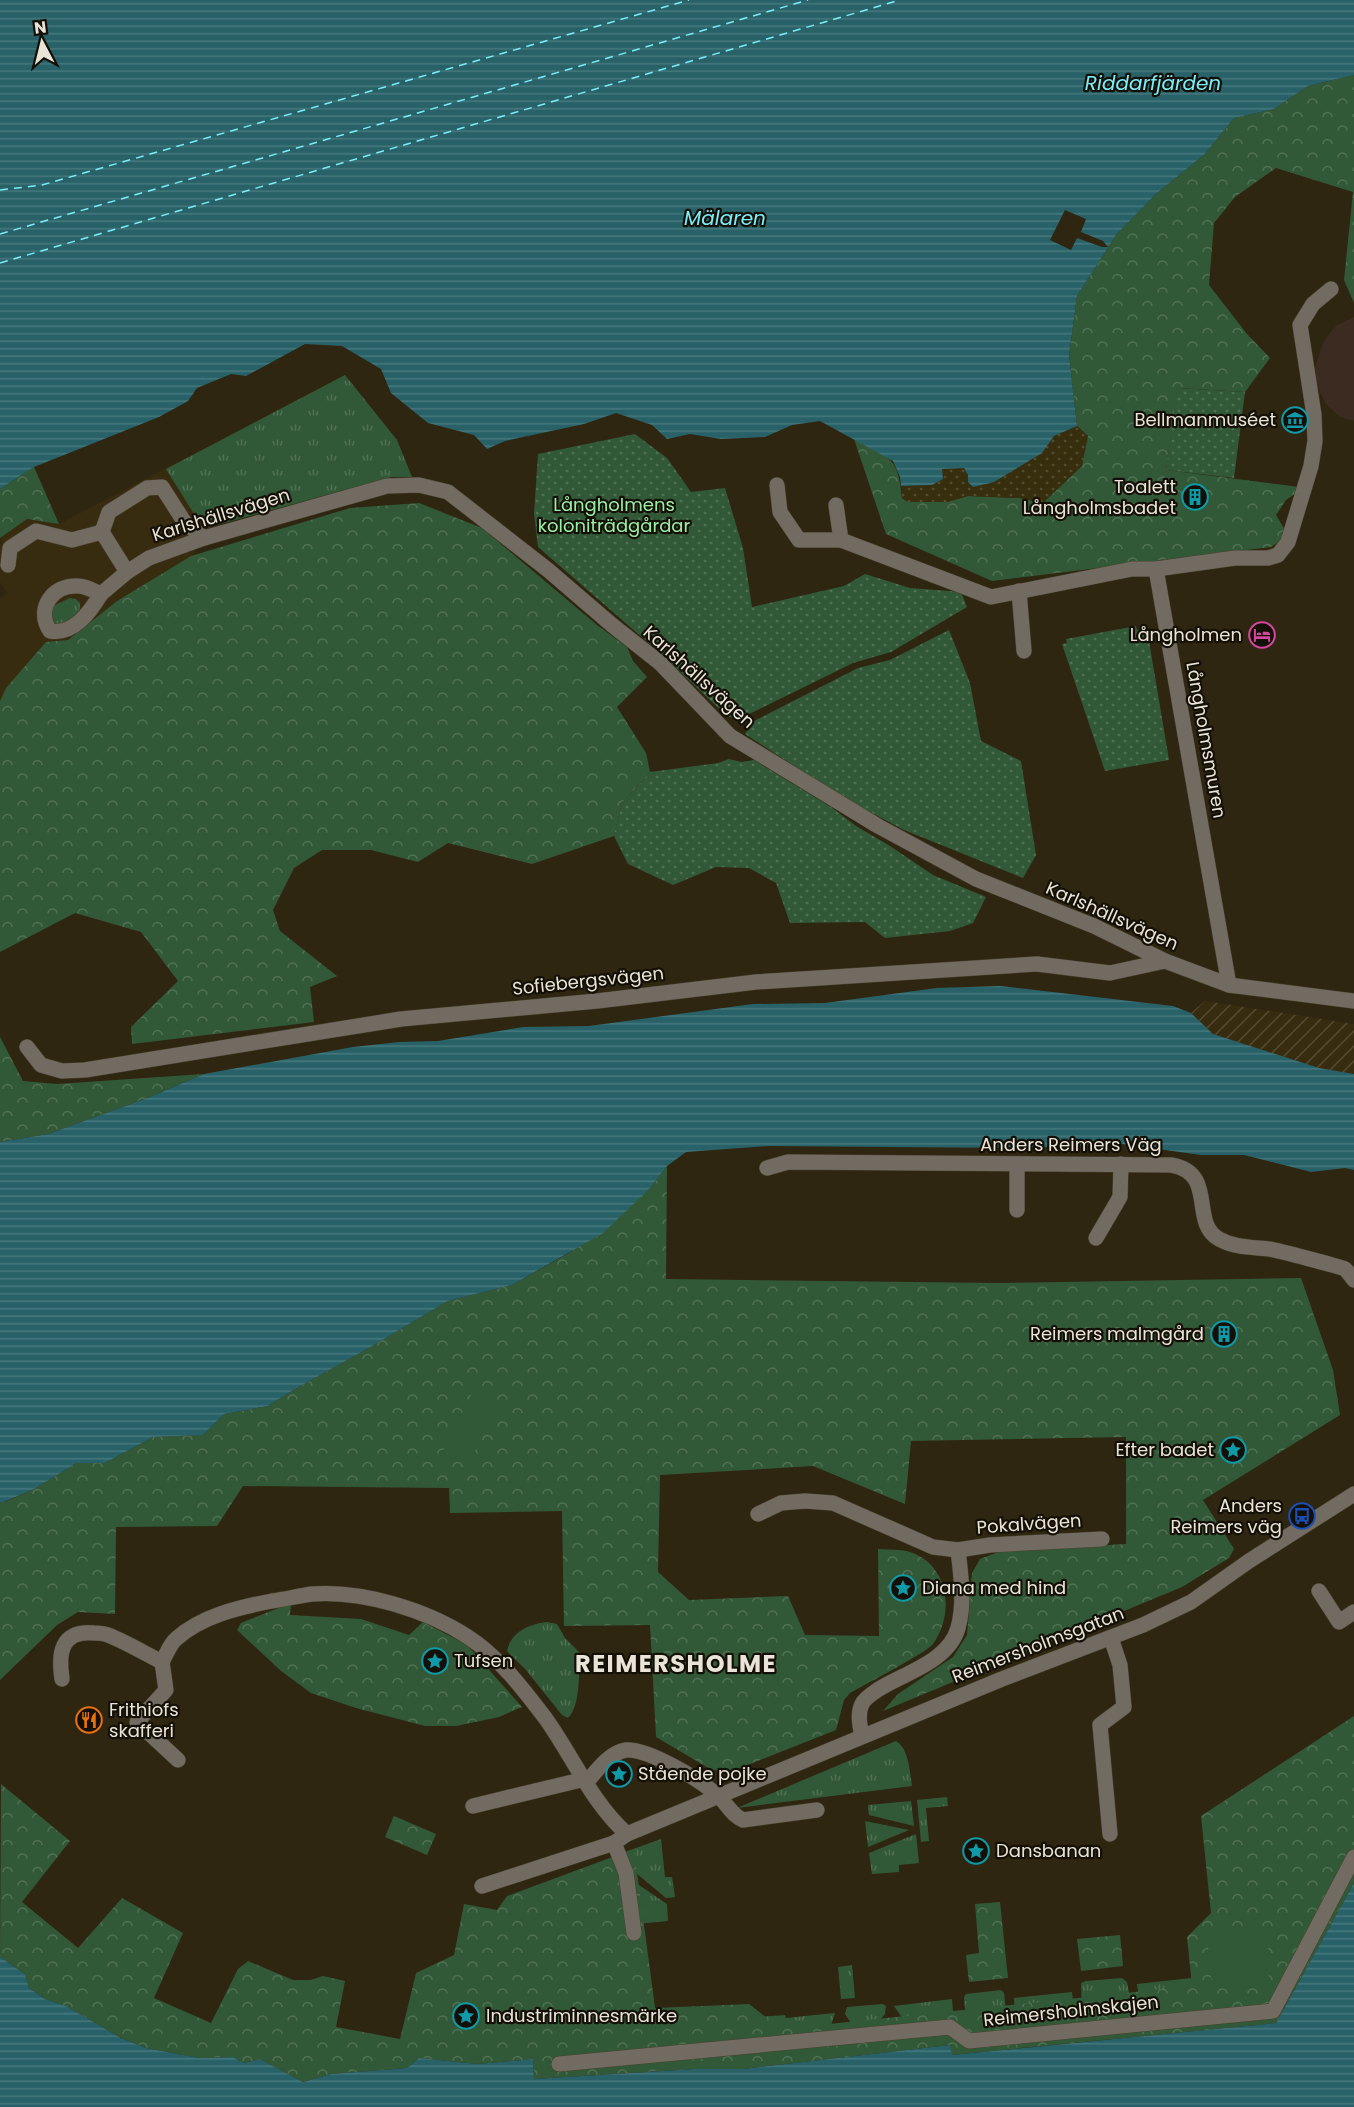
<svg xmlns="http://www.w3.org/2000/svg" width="1354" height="2107" font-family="Poppins,sans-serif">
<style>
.built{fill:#382c10}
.industrial{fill:url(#industrial-furrows)}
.education{fill:#3b2b20}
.grass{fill:url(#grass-tufts)}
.forest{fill:url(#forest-crowns)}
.sand{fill:url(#sand-dots)}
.garden{fill:url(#garden-dots)}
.pitch{fill:#325937}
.water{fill:url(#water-rules)}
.pier{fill:#2f2611}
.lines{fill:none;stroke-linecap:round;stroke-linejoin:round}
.ferry{stroke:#7bedf9;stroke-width:1.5;stroke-dasharray:8 6;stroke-linecap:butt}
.minor-casing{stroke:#49412d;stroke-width:16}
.minor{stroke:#726b62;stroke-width:15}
.labels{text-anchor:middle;stroke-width:4.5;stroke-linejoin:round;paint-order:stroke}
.poi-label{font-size:18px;fill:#eae4d8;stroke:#141007;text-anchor:end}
.park-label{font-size:18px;fill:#9aeea4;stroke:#141007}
.street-label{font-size:18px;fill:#eae4d8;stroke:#141007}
.water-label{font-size:20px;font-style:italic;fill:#7bedf9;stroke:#141007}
.district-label{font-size:24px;font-weight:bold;letter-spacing:1.5px;fill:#eae4d8;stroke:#141007}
</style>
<defs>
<pattern id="industrial-furrows" width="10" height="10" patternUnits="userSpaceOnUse" patternTransform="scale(1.5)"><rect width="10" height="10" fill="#382c10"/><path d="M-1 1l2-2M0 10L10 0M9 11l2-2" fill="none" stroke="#554a32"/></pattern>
<pattern id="grass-tufts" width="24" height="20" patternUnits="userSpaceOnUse" patternTransform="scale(1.5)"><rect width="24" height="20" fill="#325937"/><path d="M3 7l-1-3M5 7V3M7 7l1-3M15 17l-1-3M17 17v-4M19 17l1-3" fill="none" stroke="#507153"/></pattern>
<pattern id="forest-crowns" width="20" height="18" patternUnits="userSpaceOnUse" patternTransform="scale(1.5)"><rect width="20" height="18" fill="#325937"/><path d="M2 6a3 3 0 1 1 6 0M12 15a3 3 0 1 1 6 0" fill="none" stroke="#507153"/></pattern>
<pattern id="sand-dots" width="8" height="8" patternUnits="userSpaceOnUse" patternTransform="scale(1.5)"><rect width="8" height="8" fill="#372e0e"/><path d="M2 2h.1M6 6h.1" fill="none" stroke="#544c30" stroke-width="1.8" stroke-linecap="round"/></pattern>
<pattern id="garden-dots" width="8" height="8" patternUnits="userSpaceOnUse" patternTransform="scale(1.5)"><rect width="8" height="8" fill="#325937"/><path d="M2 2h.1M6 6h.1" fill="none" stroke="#507153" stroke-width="1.8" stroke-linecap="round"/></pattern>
<pattern id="water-rules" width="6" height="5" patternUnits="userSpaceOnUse" patternTransform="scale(1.5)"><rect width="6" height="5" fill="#286268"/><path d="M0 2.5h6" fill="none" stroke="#47787d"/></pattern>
</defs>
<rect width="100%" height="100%" fill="#2f2611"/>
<path class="built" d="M345,375L397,440L412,477H392L217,525L191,556L117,601L68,641L46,642L7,688L0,701V598L7,593L0,582V545L2,542L0,538L27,519L59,524Z"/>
<path class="industrial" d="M1205,1001L1354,1024V1074L1319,1068L1213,1034L1191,1013Z"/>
<path class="education" d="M1354,317V421L1340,417L1326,404L1316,384L1315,368L1323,343L1330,333L1336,326Z"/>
<g class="grass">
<path d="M345,375L397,440L412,477H392L217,525L196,517L166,469Z"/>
<path d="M70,598L76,599L80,603L79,615L67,623L57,625L52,621L51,611L53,606Z"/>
<path d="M547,1622L557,1624L565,1638L579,1652C579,1670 581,1705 568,1718L562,1715L526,1670L507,1651C511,1632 529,1624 547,1622Z"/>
<path d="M896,1741C909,1749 910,1773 912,1786L737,1808Z"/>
<path d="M947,1797L948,1806L926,1808L929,1841L921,1842L917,1800Z"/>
<path d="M911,1801L914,1826L869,1815L868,1805Z"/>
<path d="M865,1821L909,1830L868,1847Z"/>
<path d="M916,1834L919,1863L899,1865V1872L872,1874L869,1853Z"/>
<path d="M661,1839L665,1877H672L675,1897L666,1898L630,1868L622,1853Z"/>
<path d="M633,1881L667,1904L668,1921L637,1924Z"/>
<path d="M852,1965L855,1998L841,1999L838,1967Z"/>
<path d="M1122,1978L1127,1982L1131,2004L1082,2011L1081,1983L1086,1981Z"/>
<path d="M1192,1978L1194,2000L1140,2007L1137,1984Z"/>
<path d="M1001,1990L1004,1993L1007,2019L966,2023L964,1997L966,1994Z"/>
<path d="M1072,1992L1074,2010L1015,2017L1014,1998Z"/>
<path d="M952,1999L953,2012L903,2019L894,2006Z"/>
<path d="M883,2004L886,2006L885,2014L879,2021L851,2023L845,2014L847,2007Z"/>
<path d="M835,2013L831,2025L785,2033L758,2017L785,2015L786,2018Z"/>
</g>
<g class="forest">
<path d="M1354,75V303L1344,280L1353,192L1276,168L1235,197L1214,223L1209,285L1247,334L1270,358L1245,392L1178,388L1166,470L1299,487L1296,493L1286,500L1276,515L1285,530L1283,539L1271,547L992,581L886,534L854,439C889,458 898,455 902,498L908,502H947L968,496L1020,498L1043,503L1088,436L1077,426L1069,355L1077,296L1116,235L1156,194L1205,154L1234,118L1274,109L1308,86Z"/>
<path d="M34,467L59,524L27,519L0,538V489Z"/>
<path d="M419,503L482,528L597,625L627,647L633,661L647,677L617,707L646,753L650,772L622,803L614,836L532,864L448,843L418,862L371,850H322L294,868L273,910L280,931L337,976L310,987L314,1022L132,1044L131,1027L178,981L141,932L75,913L0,952V701L6,688L46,642L68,640L117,601L191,556L350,508Z"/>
<path d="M0,1037L23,1081L57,1084L204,1074L150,1097L48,1134L0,1142Z"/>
<path d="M667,1166L666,1279L1000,1283L1301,1278L1333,1370L1340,1415L1203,1500L1234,1549L1229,1558L1182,1587L883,1711L898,1694L953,1657L967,1635L972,1573L980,1559L1001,1551L1126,1544V1437L911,1441L905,1504L813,1466L660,1475L658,1572L689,1600L788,1596L805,1635L879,1636L878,1549C888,1550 901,1549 910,1552C949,1565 955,1613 933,1644C926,1653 864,1685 850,1693L844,1700L836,1730L727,1773L710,1769L656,1737L650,1625L564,1626L562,1511L450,1513L449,1488L243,1486L217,1526L116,1527L115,1614L78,1612L57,1625L0,1680V1502H5L34,1489L77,1463H105L153,1437L203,1435L224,1414L268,1406L290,1392L369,1348L448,1301L512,1285L553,1262L572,1251L650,1188Z"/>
<path d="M291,1603L290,1615L361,1619L409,1635L423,1622L467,1645L522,1707L499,1717L456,1726H425L356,1708L311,1693L281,1671L237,1630L241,1623Z"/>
<path d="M1354,1716V1883L1276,2023L951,2055L950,2045L743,2069H694L534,2079L533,2059L478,2064L419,2058L407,2068L331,2074L303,2082L260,2059L244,2063L233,2057L199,2058L146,2048L121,2038L66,2006L45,1999L29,1988L25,1974L0,1957L1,1784L70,1841L22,1902L78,1948L122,1898L183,1933L154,1998L211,2023L238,1969L248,1961L293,1980H311L323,1976L345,1981L336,2027L400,2039L416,1973L454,1955L464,1904L497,1910L507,1896L634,1849L655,2008L749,2004L781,2029L1192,1986L1187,1937L1211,1913L1201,1816Z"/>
<path d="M394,1816L436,1834L427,1855L385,1837Z"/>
<path d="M1000,1902L1008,1978L969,1982L966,1955L979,1953L975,1904Z"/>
<path d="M1120,1935L1123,1966L1081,1971L1077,1939Z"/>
</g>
<path class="sand" d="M1077,426L1088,436L1082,466L1043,503L1020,498L968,496L947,502H908L902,498L901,486L932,485L942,469L964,468L968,475L1042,453L1054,436Z"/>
<g class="garden">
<path d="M1177,388L1245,392L1234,478L1166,470Z"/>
<path d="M635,434L667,458L691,492L725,488L743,548L752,607L844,586L865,574L910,588L961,592L967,607L891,652L853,663L745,716L736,719L727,716L659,652L538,547L534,514L538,454Z"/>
<path d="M1136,626L1137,630L1147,629L1169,760L1105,771L1062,644L1067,643L1066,639Z"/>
<path d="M949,630L970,683L981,741L1021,761L1036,855L1023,878L904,830L842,797L745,734L752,722L858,668L890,660Z"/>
<path d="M729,759L741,762L754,760L831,807L856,826L890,846L933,875L986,897L973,923L950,931L885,938L865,922L790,923L776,883L749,868L716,867L673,885L628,864L614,836L615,831L622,803L650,772L718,763Z"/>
</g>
<g class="pitch">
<path d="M473,1391L499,1404L468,1464L443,1451Z"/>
<path d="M1252,1929L1260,1930C1267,1938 1268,1945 1269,1956C1270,1965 1272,1974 1265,1982C1258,1989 1219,1993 1213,1983C1209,1975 1209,1952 1208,1942C1214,1928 1238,1930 1252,1929Z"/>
</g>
<g class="water">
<path d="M0,0H1354V75L1308,86L1274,109L1234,118L1205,154L1156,194L1116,235L1077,296L1069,355L1077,426L1054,436L1042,453L994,482L973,487L968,482V475L964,468L942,469L943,479L932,485L901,486L900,477L893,461L820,421L792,425L765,437L721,439L690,434L667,439L652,425L616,413L584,424L505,441L487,449L474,435L428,423L391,393L381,369L342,346L305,344L246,376L231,374L197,388L188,401L159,417L34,467L0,489Z"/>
<path d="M1000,986L1173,1006L1191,1013L1213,1034L1319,1068L1354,1074V1170L1345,1168L1311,1172L1244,1155H1201L1122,1144L1025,1148L769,1146L686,1152L667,1166L650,1188L603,1233L512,1285L448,1301L369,1348L290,1392L268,1406L224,1414L203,1435L153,1437L105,1463H77L34,1489L4,1502H0V1142L48,1134L150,1097L204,1074L353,1047L399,1042L438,1041L523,1027L589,1026L753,1004L825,1003L937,988Z"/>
<path d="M1354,1883V2107H0V1957L25,1974L29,1988L45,1999L66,2006L121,2038L146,2048L199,2058L233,2057L244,2063L260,2059L303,2082L331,2074L407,2068L419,2058L478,2064L533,2059L534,2079L694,2069H743L950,2045L952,2055L1276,2023Z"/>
</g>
<path class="pier" d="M1065,210L1086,219L1081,232L1103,241L1108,247H1102L1077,238L1071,250L1050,240Z"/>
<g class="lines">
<g class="ferry">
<path d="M0,190L42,185L689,0"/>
<path d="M0,234L808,0"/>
<path d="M0,263L900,0"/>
</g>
<g class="minor-casing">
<g id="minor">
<path d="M777,485L780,512L799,540H841"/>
<path d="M836,505L841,540L991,597L1132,569H1156L1235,558H1268L1278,555L1288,542L1311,466L1315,441L1314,415L1300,325L1313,304L1331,289"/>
<path d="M8,565L10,548L36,531L72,540L102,532"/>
<path d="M1156,569L1229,985"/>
<path d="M127,572L102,532L109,512L147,488L162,487L185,523L204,538"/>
<path d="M1019,591L1024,651"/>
<path d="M101,594C90,612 74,635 50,631C35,609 53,584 78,586C86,586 94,591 101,594L127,572L149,558L204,538L387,486L419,485L448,492L548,570L612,625L660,663L730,736L878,826L976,879L1094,926L1165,961L1229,985L1354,1001"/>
<path d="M27,1047L41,1065L62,1071L85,1070L401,1019L597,1001L756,982L1037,964L1110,973L1165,961"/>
<path d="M767,1168L788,1162L1171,1165C1218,1173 1189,1222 1219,1239C1235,1248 1252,1247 1269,1249C1277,1250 1341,1267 1345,1269C1348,1272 1351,1276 1354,1280"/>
<path d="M1017,1210V1165"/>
<path d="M1096,1238L1120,1197L1121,1164"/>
<path d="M758,1514L781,1503L805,1501L833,1503L933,1547L958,1550L990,1545L1102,1539"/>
<path d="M1319,1591L1339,1622L1354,1612"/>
<path d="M162,1662C166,1655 170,1644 176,1639C201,1616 240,1607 272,1601C285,1599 299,1596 312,1594C362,1590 427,1610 468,1637C499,1657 524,1690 546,1719C573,1757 592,1803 627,1834"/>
<path d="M162,1662L166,1690L137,1722L178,1760"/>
<path d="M62,1679C58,1653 61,1630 94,1633C98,1633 103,1633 108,1635C126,1642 144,1653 162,1662"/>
<path d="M862,1736C860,1726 857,1714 862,1704C865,1698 873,1693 879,1689C905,1673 949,1661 958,1628C965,1603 961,1576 958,1550"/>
<path d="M587,1782C597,1770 609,1753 626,1750C648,1748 700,1780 717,1795C727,1803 731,1815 743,1820L817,1810"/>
<path d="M473,1806L585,1779"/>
<path d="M1110,1834L1100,1725L1124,1707L1120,1665L1111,1638"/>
<path d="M614,1843L626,1873L634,1933"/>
<path d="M482,1886L614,1843L627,1834L1002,1679L1143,1625L1191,1602L1249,1561L1354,1494"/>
<path d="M559,2064L950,2027L969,2041L1273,2011L1354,1857"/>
</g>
</g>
<use href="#minor" class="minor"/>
</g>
<defs>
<g id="museum-ring" transform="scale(1.35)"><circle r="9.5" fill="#141007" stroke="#0f9aa8" stroke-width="1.5"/><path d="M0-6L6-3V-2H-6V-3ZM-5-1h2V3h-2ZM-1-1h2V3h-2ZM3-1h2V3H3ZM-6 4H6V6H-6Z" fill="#0f9aa8"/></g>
<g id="building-ring" transform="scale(1.35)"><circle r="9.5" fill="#141007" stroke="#0f9aa8" stroke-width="1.5"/><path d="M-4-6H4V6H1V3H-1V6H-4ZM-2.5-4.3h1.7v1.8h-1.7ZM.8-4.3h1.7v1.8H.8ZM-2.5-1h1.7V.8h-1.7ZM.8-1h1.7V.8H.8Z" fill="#0f9aa8"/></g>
<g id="hotel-ring" transform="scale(1.35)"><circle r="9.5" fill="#141007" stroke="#d1479c" stroke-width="1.5"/><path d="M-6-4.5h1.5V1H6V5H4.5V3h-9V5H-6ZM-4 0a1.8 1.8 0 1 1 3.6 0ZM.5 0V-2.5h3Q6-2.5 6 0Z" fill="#d1479c"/></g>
<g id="sight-ring" transform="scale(1.35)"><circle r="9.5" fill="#141007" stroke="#0f9aa8" stroke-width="1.5"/><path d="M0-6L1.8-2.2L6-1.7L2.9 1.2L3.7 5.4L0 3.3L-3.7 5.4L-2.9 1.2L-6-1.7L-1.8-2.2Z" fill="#0f9aa8"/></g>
<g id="bus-ring" transform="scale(1.35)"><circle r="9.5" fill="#141007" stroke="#1a4fb4" stroke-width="1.5"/><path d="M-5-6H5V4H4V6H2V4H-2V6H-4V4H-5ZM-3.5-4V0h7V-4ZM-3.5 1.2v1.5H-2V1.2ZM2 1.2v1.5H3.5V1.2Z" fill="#1a4fb4"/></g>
<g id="restaurant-ring" transform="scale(1.35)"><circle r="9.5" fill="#141007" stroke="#e8710a" stroke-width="1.5"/><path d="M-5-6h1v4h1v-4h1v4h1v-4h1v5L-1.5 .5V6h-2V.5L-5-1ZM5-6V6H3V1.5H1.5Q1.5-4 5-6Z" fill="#e8710a"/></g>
</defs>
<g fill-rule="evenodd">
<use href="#museum-ring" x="1295" y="420"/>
<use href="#building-ring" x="1195" y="497"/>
<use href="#hotel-ring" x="1262" y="635"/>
<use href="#building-ring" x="1224" y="1334"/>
<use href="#sight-ring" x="1233" y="1450"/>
<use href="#bus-ring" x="1302" y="1516"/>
<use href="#sight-ring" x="903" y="1588"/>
<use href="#sight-ring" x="435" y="1661"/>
<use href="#restaurant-ring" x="89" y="1720"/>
<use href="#sight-ring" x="619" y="1774"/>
<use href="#sight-ring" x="976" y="1851"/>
<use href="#sight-ring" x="466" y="2016"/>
</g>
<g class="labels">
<g class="poi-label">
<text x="1276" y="426">Bellmanmuséet</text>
<text x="1176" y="493">Toalett<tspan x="1176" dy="21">Långholmsbadet</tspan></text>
<text x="1242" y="641">Långholmen</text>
<text x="1204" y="1340">Reimers malmgård</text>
<text x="1214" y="1456">Efter badet</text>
<text x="1282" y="1512">Anders<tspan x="1282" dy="21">Reimers väg</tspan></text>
<text x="922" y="1594" text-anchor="start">Diana med hind</text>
<text x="454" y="1667" text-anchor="start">Tufsen</text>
<text x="109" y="1716" text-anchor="start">Frithiofs<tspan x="109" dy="21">skafferi</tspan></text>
<text x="638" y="1780" text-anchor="start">Stående pojke</text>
<text x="996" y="1857" text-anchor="start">Dansbanan</text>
<text x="486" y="2022" text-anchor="start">Industriminnesmärke</text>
</g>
<g class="park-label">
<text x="614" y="511">Långholmens<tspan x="614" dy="21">koloniträdgårdar</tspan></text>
</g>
<g class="street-label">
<text transform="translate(221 515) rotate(-17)" y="6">Karlshällsvägen</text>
<text transform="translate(699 677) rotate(42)" y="6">Karlshällsvägen</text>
<text transform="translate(1206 740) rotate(80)" y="6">Långholmsmuren</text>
<text transform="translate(1112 916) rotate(24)" y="6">Karlshällsvägen</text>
<text transform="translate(588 981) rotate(-6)" y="6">Sofiebergsvägen</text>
<text x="1071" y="1151">Anders Reimers Väg</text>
<text transform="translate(1029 1524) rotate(-4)" y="6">Pokalvägen</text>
<text transform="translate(1038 1645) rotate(-21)" y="6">Reimersholmsgatan</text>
<text transform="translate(1071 2011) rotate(-6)" y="6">Reimersholmskajen</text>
</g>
<g class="water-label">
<text x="1153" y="90">Riddarfjärden</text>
<text x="725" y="225">Mälaren</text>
</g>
<g class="district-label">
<text x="676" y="1672">REIMERSHOLME</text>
</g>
</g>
<g transform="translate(42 42) rotate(353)" stroke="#141007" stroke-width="4.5" paint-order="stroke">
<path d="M0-4.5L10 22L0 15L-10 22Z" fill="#eae4d8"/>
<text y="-9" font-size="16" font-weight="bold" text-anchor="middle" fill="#eae4d8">N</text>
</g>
</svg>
